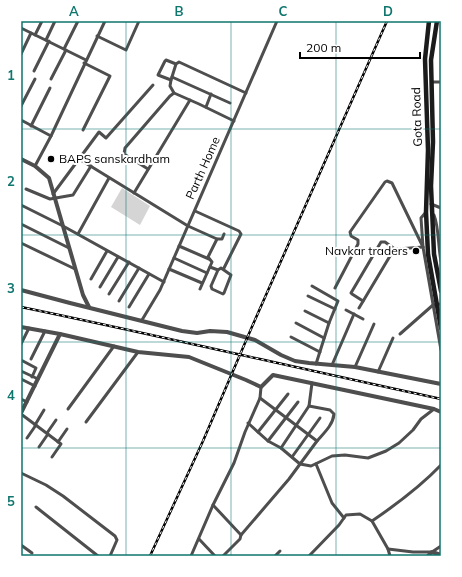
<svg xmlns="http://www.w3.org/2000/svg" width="462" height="577" font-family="Mulish,sans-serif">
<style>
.green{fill:#d5d5d5}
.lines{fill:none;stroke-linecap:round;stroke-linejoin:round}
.minor{stroke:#4e4e4e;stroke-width:3}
.tertiary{stroke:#4e4e4e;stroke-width:4}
.secondary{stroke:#1b1b1b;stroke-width:4.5}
.rail-casing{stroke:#000;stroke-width:2.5}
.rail{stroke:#fff;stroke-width:1;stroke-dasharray:3;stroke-linecap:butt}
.grid{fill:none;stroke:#0f766e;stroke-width:1;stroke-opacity:0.55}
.poi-dot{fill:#000;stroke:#fff;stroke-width:1.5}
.labels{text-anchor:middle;stroke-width:4;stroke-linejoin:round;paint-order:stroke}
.street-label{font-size:12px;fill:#000;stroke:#fff}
.poi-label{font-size:12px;fill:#000;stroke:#fff;text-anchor:start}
.neatline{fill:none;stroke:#0f766e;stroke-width:1.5}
.grid-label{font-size:13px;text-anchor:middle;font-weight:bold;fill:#0f766e}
</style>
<rect width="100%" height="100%" fill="#fff"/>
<path class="green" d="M122,188L150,206L140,225L111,207Z"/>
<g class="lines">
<g class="minor">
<path d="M21,28L86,60"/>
<path d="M35,35L42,21"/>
<path d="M97,36L126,50L139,21"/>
<path d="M46,40L55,21"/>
<path d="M64,49L78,21"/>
<path d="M21,54L31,33"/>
<path d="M176,64L166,60L165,61L158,75L171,80L176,64L179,62L246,93"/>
<path d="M34,71L49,41"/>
<path d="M172,77L230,103"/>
<path d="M51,79L66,50"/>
<path d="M171,80L170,86L174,93"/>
<path d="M432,82H441"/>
<path d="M21,106L35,79"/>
<path d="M206,107L211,94"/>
<path d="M21,120L51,136"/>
<path d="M31,126L50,88"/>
<path d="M83,130L110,76L84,63"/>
<path d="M79,159L99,132L106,138L153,85"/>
<path d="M35,166L51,136L105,21"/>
<path d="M148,169L124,154L125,148L170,96L174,93L199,104L234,121"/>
<path d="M26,189L50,199L73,195L91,166"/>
<path d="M134,193L190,100"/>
<path d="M53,194L79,159L188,226L217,239"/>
<path d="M431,204L441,208"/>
<path d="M21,205L63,226L164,282"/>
<path d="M195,211L239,231L241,234L224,268"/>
<path d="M426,212L421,218L423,247L441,350"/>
<path d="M434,215C439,227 438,247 441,261"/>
<path d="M21,224L69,248"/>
<path d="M78,234L109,178"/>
<path d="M21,243L75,269"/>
<path d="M179,246L209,259"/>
<path d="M174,258L207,273"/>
<path d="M210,267L218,270L221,268L231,275L224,293L223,294L212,289L211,286L218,270"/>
<path d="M169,269L202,283"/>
<path d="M91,279L107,251"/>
<path d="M312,286L338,301L329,323L316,364"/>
<path d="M100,287L118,257"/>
<path d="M335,288L358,244V240L351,236L350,232L385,182L387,181L392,183L423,247"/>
<path d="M200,289L212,262L208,257L217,239H222L224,234"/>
<path d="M109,294L129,262"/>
<path d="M308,296L335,309"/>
<path d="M119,301L139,268"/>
<path d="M363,301L352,294L351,293L381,242H385L396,250"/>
<path d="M129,307L149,274"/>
<path d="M359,308L393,251L398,249L423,247"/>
<path d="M346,310L363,319"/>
<path d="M305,311L329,323"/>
<path d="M142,320L160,290L277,21"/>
<path d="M296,323L324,338"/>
<path d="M400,334L433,305L441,304"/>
<path d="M291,337L320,352"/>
<path d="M21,344L29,328"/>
<path d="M31,359L45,331"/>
<path d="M21,360L36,368L32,377"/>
<path d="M332,365L354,314"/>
<path d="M355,367L374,324"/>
<path d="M21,371L38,379"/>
<path d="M378,372L393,338"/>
<path d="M21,379L35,386"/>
<path d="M312,383L309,406L281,448L300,464L311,466L332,456L345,455L368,458L386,451L399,443L413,430L421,419L434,409"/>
<path d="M21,399L27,402"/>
<path d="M309,406L330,410L334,414C333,425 324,433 317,441"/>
<path d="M68,409L114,346"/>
<path d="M21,414L61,444L52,457"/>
<path d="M86,422L138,352"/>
<path d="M248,423L268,441L281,448"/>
<path d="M35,425L44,410"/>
<path d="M258,432L288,394"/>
<path d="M47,433L56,420"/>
<path d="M27,438L36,425"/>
<path d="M268,441L298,402"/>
<path d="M58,442L67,429"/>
<path d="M39,447L48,434"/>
<path d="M292,457L320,418"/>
<path d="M316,464L332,503L344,518"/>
<path d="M21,473L46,485L63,496L115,536L117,540L110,556"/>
<path d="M213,505L241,535L289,479L317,441L260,398"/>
<path d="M36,507L98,556"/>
<path d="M372,521C397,504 420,487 441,465"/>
<path d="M199,539L215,556"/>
<path d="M21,545L32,553"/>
<path d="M388,549L413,552H432L441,546"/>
<path d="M191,556L213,505L234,463L245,432L260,398L261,387"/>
<path d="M223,556L240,539L241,535"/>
<path d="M275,556L280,551"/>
<path d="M309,556L339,525L346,515L360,514L372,521L388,549L390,556"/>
</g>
<g class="tertiary">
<path d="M21,159L35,166L49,178L83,295L89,307"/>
<path d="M21,290L70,303L182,331L197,333L210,331L227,332L255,340L281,355L295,361L309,363L355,367L441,384"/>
<path d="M21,327L60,334"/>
<path d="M21,413L60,334L138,352L189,357L246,380L261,387L273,375L434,409L441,412"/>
<path d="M428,556L432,552L441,555"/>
</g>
<g class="secondary">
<path d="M429,21L425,59L428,150L426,212L428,254L441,328"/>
<path d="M437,21L431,60L433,142L431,186L434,254L441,291"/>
</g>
<g class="rail-casing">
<g id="rail">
<path d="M21,307C161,336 301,369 441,399"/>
<path d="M150,556L203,441L251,329L387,21"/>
</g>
</g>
<use href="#rail" class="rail"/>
</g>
<path class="grid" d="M126,21V556M231,21V556M336,21V556M21,129H441M21,235H441M21,342H441M21,448H441"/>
<g class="poi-dot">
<circle cx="51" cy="159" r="4"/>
<circle cx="416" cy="251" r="4"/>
</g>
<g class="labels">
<g class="street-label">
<text transform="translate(417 117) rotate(-92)" y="4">Gota Road</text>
<text transform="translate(203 168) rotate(-66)" y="4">Parth Home</text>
</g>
<g class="poi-label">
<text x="59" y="163">BAPS sanskardham</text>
<text x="408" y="255" text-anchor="end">Navkar traders</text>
</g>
</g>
<rect width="462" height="577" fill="none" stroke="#ffffff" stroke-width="44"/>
<path d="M300 52v6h120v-6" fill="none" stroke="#000000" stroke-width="2"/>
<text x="306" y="52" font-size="12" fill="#000000" stroke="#ffffff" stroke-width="3" paint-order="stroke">200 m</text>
<rect x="22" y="22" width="418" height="533" class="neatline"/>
<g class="grid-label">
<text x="74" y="16">A</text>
<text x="179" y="16">B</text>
<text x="283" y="16">C</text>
<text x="388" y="16">D</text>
<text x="11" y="80">1</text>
<text x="11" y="186">2</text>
<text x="11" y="293">3</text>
<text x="11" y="400">4</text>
<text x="11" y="506">5</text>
</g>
</svg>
